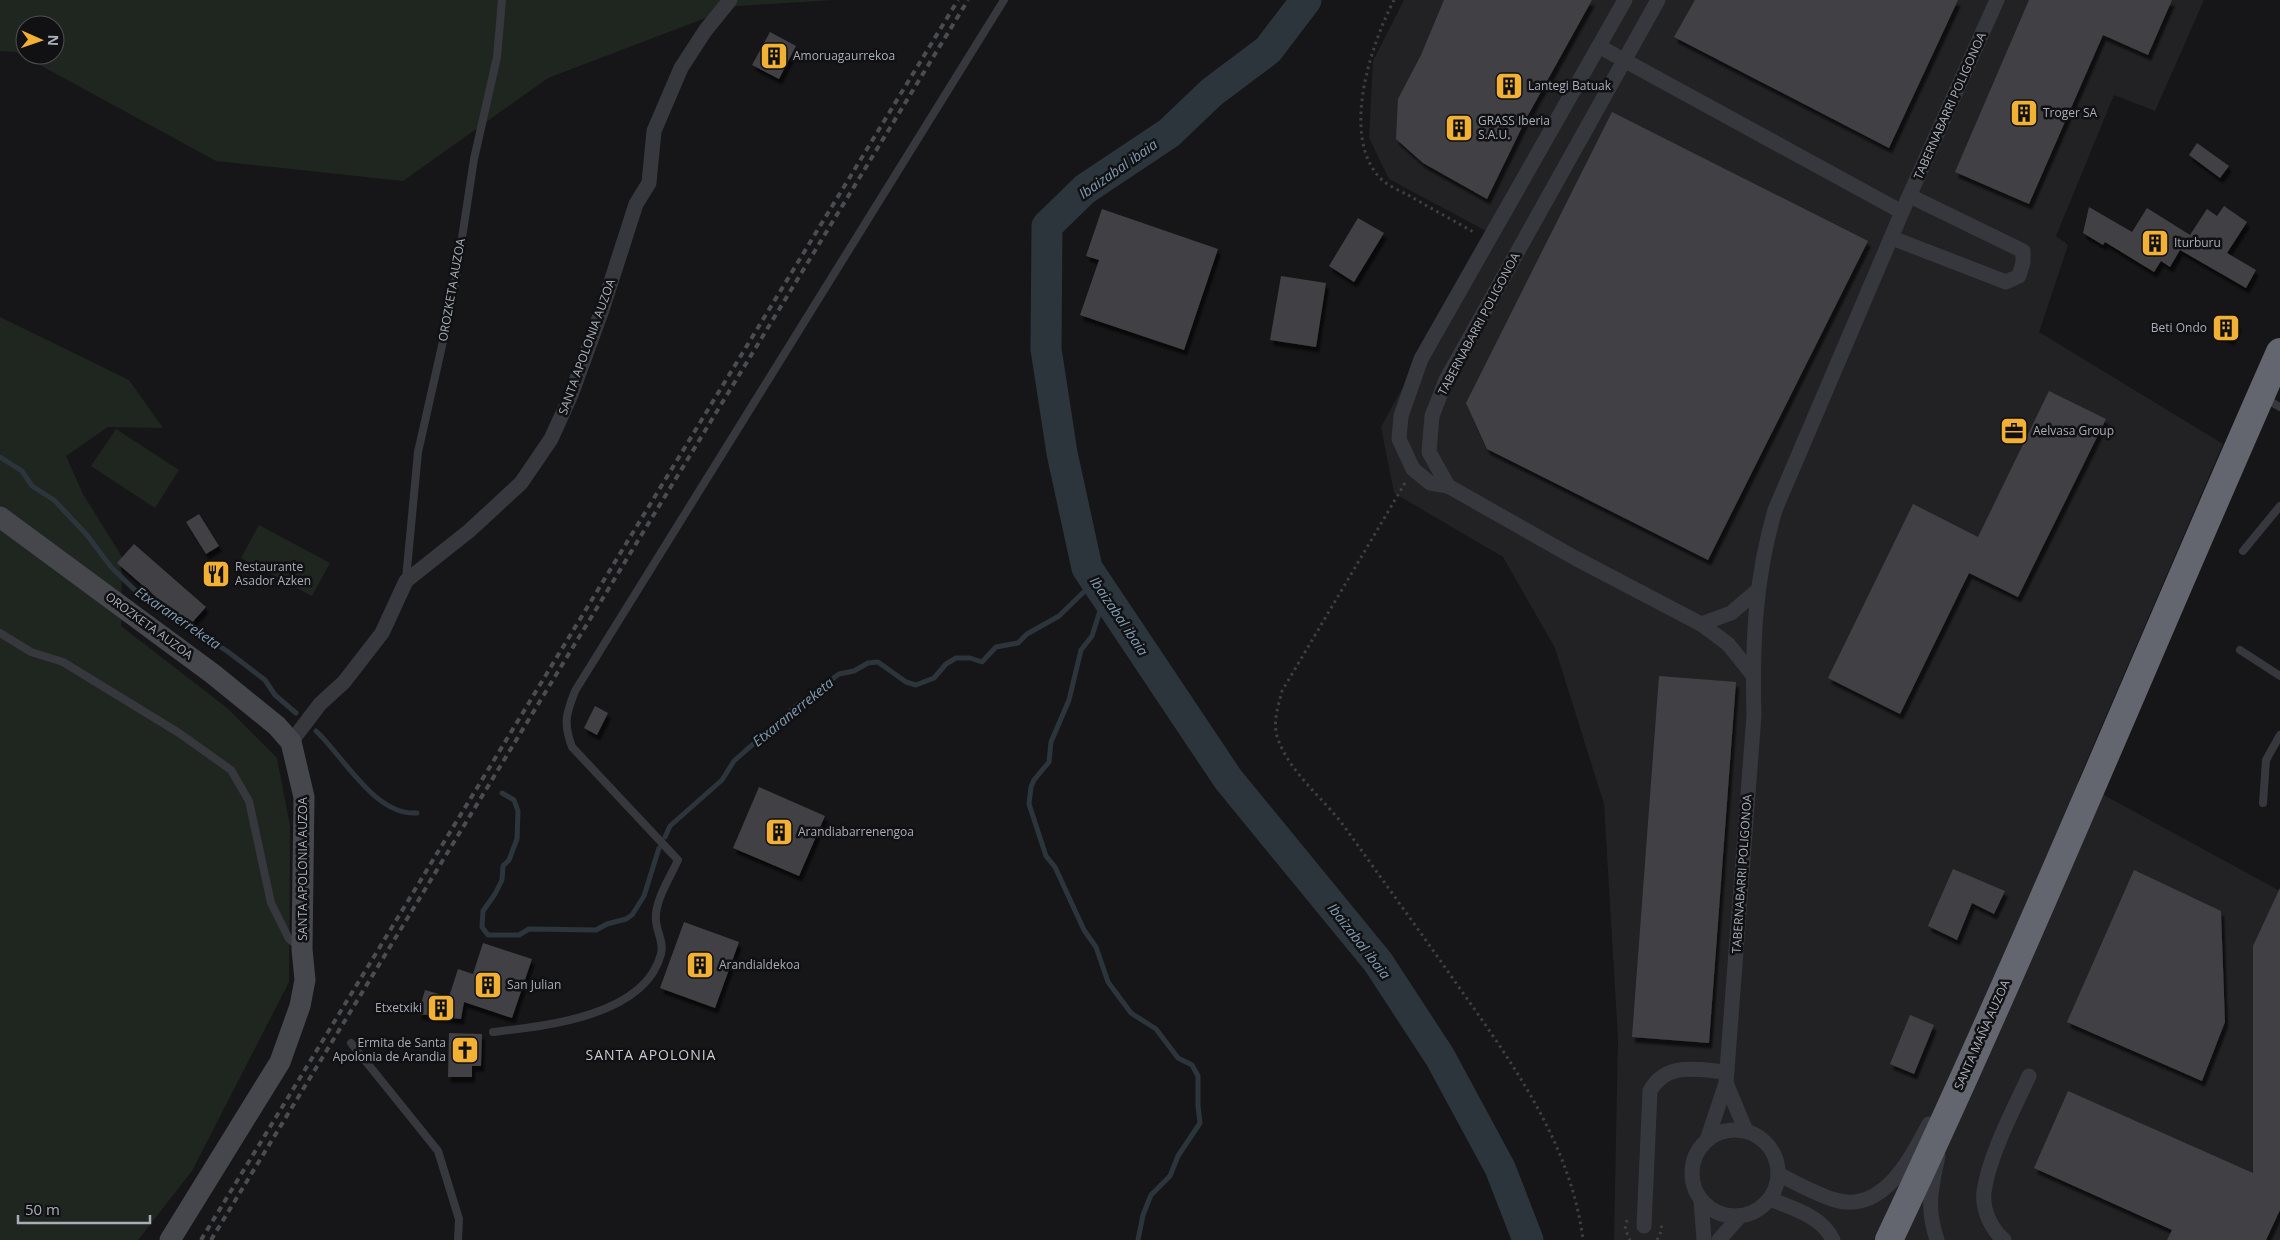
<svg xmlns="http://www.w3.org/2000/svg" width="2280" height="1240" font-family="'Open Sans',sans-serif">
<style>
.built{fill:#222225}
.green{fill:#1e261f;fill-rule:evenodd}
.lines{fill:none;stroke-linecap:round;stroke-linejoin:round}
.stream{stroke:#2c353c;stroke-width:5}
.river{stroke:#2c353c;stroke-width:31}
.building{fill:#404145;filter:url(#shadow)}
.path{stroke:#3d3f44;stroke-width:3;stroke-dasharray:2.5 4;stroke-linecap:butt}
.lane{stroke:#37383d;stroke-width:8}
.street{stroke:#37383d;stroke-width:15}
.secondary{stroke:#45474d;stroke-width:21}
.highway{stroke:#63666e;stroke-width:28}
.rail{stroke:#4a4c52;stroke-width:4;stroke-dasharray:6 5;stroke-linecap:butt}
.labels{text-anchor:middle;stroke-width:5;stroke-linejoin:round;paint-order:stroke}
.poi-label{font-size:12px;fill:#a8adb8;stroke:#111113;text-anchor:start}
.street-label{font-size:12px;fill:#a8adb8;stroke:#111113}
.water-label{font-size:14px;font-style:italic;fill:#7f9bb3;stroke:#111113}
.neighbourhood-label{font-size:14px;letter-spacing:1px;fill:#c9ccd4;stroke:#111113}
</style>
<defs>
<filter id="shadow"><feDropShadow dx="3" dy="5.5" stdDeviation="1" flood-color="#0009"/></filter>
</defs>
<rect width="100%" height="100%" fill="#161618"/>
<path class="built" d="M1404,0H2204L2155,111L2114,95L2056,236L2068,245L2039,332L2223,444L2078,781L2280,891V1240H1614L1618,1038L1604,804L1555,648L1503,557L1394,493L1381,427L1488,232L1389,179L1369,138L1373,61Z"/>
<g class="green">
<path d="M0,0H834L737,6L548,78L403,181L216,161L16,52L0,51ZM25,25H55V55H25Z"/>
<path d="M0,317L129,380L163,428L108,427L66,456L83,494L122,557L121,626L227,708L277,758L290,826L289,982L192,1171L138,1240H0Z"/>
<path d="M116,429L179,470L155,508L91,466Z"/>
<path d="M259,525L330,563L312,596L241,558Z"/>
</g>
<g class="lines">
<g class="stream">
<path d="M0,457L22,471L32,486L54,500L87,535L111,567L144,599L227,651L265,680L275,695L296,713"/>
<path d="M1105,595L1092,636L1081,650L1069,700L1051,742L1049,762L1034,780L1031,787L1029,804L1046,856L1055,867L1084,930L1096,947L1108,982L1131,1013L1156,1029L1178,1058L1192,1065L1198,1076V1106L1200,1123L1178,1156L1170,1176L1151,1195L1143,1215L1138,1240"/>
<path d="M316,731C344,757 375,816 417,813"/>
<path d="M502,793L514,800L518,811L517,839L509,860L503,866L502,880L495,894L483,911L482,927L488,935H519L529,929L596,930L607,924L626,919L632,915L644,896L659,848"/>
<path d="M665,837L670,826L722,780L734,761L797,705L839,674L854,671L868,663L878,662L906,682L916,685L934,678L946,664L956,658H970L982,662L996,647L1018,643L1027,634L1059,616L1095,581"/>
</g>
<path class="river" d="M1306,0L1268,50L1212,92L1169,133L1085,189L1047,226L1046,349L1062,453L1087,568L1228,779L1378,962L1440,1057L1500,1168L1528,1240"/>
</g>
<g class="building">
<path d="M1444,0H1592L1527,117L1487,199L1423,163L1396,139L1398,99L1421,55Z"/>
<path d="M1695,0H1958L1889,148L1674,37Z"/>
<path d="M2029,0H2172L2148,55L2103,35L2029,204L1955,172Z"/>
<path d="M770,32L796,46L779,79L752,65Z"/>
<path d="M1612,112L1868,241L1708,560L1487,449L1466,403Z"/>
<path d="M2197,143L2229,166L2220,178L2189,155Z"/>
<path d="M2224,206L2247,222L2227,253L2256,270L2246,288L2180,250L2170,267L2161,261L2154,272L2105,242L2103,245L2083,233L2089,207L2132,232L2147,208L2190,235L2207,209L2217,216Z"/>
<path d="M1102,209L1218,249L1184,350L1080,315L1099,260L1086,256Z"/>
<path d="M1358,218L1384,233L1354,282L1329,266Z"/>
<path d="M1281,276L1326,283L1316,347L1270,340Z"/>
<path d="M2222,315L2239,324L2231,340L2213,331Z"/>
<path d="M2049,391L2106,419L2018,597L1969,573L1900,714L1828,678L1913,504L1978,537Z"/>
<path d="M199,514L219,546L206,554L186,522Z"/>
<path d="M134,544L206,607L189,626L117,563Z"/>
<path d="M1659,676L1736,682L1709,1043L1632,1037Z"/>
<path d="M595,706L608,713L597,735L584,728Z"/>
<path d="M759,787L825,816L799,876L733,848Z"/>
<path d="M1953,869L2005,891L1994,914L1972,903L1957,940L1928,926Z"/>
<path d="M2134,870L2221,911L2225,1022L2202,1081L2067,1022Z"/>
<path d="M2280,888V1210L2266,1240H2167L2172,1230L2034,1168L2068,1091L2253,1173V946Z"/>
<path d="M684,922L739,942L715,1008L660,988Z"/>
<path d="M483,943L532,959L512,1018L464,1002L461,1019L418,1014L425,990L449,997L458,969L473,974Z"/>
<path d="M1910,1015L1934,1025L1914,1074L1890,1064Z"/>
<path d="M449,1033L482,1034L481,1066H472V1077H448Z"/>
</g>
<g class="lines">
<g class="path">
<path d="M1394,0C1371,45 1339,138 1382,180C1389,186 1400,191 1408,195C1430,208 1453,220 1475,233"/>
<path d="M1405,483L1282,691C1278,707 1272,724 1278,739C1290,773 1323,798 1344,826C1381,878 1419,930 1456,983C1511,1061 1571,1143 1583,1240"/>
<path d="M1627,1220L1625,1229L1630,1240"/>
<path d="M1657,1240L1660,1235L1662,1224"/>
</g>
<g class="lane">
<path d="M2264,398L2280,407"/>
<path d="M2243,551L2280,506"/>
<path d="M406,579L418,452L453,297L474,159L497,57L502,0"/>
<path d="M0,633L31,652L63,662L179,733L231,770L249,801L271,903L289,939L299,947"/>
<path d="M2240,650L2280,676"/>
<path d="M2263,803L2266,760L2280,735"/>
<path d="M493,1032C546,1026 645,1016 661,954C664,942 657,933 656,921C654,901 670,878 678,860L572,747C563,723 566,714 575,691L1004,0"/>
<path d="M351,1043L438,1151L459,1219L458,1240"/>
</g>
<g class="street">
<path d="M1658,0L1446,380L1432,416L1429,452L1448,486L1577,559L1701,624L1728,644L1753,675"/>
<path d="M1600,47L1902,212"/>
<path d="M1892,238L2006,282L2019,276L2023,262V251L1910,196"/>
<path d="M1448,486L1430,483L1413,469L1399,439L1401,416L1421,359L1625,0"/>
<path d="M1701,624L1731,613L1757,591"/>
<path d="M291,742L320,704L344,682L382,633L406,581L469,531L521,483L551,439L571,395L602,310L636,204L649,183L654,131L681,68L705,31L730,0"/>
<path d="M1726,1083L1746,1131"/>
<circle cx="1735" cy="1173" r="43"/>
<path d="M1707,1140L1726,1083L1754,715C1752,644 1755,578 1775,510L1902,212L1997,0"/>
<path d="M1778,1174C1796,1183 1815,1194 1835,1200C1883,1214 1911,1158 1929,1124"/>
<path d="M1770,1199C1792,1208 1822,1216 1833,1240"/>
<path d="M1701,1201L1704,1240"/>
<path d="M1644,1226L1650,1091C1666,1061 1698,1070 1727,1072"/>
<path d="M1719,1240L1740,1216"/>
<path d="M1937,1240C1926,1207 1931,1189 1938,1156"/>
<path d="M2004,1240C1991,1229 1982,1209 1984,1192C1989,1155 2014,1109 2029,1076"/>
</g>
<path class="secondary" d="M0,517L213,674L277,726L291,742L304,797L302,949L305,980L300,1006L280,1062L170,1240"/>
<path class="highway" d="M1889,1240C2027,948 2149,648 2280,352"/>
<g class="rail">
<path d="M201,1240L958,0"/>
<path d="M211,1240L968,0"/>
</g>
</g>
<defs>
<g id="building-square" transform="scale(1.4375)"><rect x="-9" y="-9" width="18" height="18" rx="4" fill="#f2b134" stroke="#111113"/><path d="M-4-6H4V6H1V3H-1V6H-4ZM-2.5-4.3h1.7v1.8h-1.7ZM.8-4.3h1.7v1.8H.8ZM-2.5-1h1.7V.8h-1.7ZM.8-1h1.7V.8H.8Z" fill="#111"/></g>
<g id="office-square" transform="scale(1.4375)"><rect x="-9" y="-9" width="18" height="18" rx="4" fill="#f2b134" stroke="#111113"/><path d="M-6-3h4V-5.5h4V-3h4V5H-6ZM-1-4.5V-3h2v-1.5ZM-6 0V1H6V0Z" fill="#111"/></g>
<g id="restaurant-square" transform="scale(1.4375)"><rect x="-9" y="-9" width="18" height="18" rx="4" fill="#f2b134" stroke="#111113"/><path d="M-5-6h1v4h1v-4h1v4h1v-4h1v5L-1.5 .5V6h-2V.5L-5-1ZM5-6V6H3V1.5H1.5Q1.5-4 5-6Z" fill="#111"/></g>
<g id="church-square" transform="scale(1.4375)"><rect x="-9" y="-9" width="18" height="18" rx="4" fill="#f2b134" stroke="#111113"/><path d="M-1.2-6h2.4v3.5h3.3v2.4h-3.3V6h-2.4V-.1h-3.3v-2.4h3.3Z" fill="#111"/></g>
</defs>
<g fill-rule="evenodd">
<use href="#building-square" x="774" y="56"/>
<use href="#building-square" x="1509" y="86"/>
<use href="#building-square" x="2024" y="113"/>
<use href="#building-square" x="1459" y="128"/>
<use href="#building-square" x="2155" y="243"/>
<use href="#building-square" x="2226" y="328"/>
<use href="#office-square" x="2014" y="431"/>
<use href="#restaurant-square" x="216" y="574"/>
<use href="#building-square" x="779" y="832"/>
<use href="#building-square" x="700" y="965"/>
<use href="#building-square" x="488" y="985"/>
<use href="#building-square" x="441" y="1008"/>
<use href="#church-square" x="465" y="1050"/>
</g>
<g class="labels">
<g class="poi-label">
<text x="793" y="60">Amoruagaurrekoa</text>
<text x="1528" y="90">Lantegi Batuak</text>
<text x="2043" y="117">Troger SA</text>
<text x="1478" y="125">GRASS Iberia<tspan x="1478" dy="14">S.A.U.</tspan></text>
<text x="2174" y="247">Iturburu</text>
<text x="2207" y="332" text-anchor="end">Beti Ondo</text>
<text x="2033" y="435">Aelvasa Group</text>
<text x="235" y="571">Restaurante<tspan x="235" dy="14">Asador Azken</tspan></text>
<text x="798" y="836">Arandiabarrenengoa</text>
<text x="719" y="969">Arandialdekoa</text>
<text x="507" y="989">San Julian</text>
<text x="422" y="1012" text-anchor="end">Etxetxiki</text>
<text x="446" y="1047" text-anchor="end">Ermita de Santa<tspan x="446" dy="14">Apolonia de Arandia</tspan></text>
</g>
<g class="street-label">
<text transform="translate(1950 106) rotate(-66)" y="4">TABERNABARRI POLIGONOA</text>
<text transform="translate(452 290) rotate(-80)" y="4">OROZKETA AUZOA</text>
<text transform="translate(1479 324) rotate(-62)" y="4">TABERNABARRI POLIGONOA</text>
<text transform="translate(587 347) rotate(-70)" y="4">SANTA APOLONIA AUZOA</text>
<text transform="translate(149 626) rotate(36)" y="4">OROZKETA AUZOA</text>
<text transform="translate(303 869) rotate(-90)" y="4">SANTA APOLONIA AUZOA</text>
<text transform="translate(1742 874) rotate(-86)" y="4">TABERNABARRI POLIGONOA</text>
<text transform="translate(1982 1035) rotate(-66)" y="4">SANTA MAÑA AUZOA</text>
</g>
<g class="water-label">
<text transform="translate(1118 169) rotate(-35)" y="5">Ibaizabal ibaia</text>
<text transform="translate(1119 616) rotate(56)" y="5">Ibaizabal ibaia</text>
<text transform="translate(178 618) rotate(34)" y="5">Etxaranerreketa</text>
<text transform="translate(793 712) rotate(-39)" y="5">Etxaranerreketa</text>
<text transform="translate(1359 941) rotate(52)" y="5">Ibaizabal ibaia</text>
</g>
<g class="neighbourhood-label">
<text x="651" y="1060">SANTA APOLONIA</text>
</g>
</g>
<g transform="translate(40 40) rotate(92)"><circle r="24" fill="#111113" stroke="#4d4f55"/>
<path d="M0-4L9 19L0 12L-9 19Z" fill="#f2b134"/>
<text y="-8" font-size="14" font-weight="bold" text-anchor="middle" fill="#a8adb8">N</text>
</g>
<path d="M18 1215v8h132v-8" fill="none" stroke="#a8adb8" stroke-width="2.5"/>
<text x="25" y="1215" font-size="15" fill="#a8adb8" stroke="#111113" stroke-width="4" paint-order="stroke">50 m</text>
</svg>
